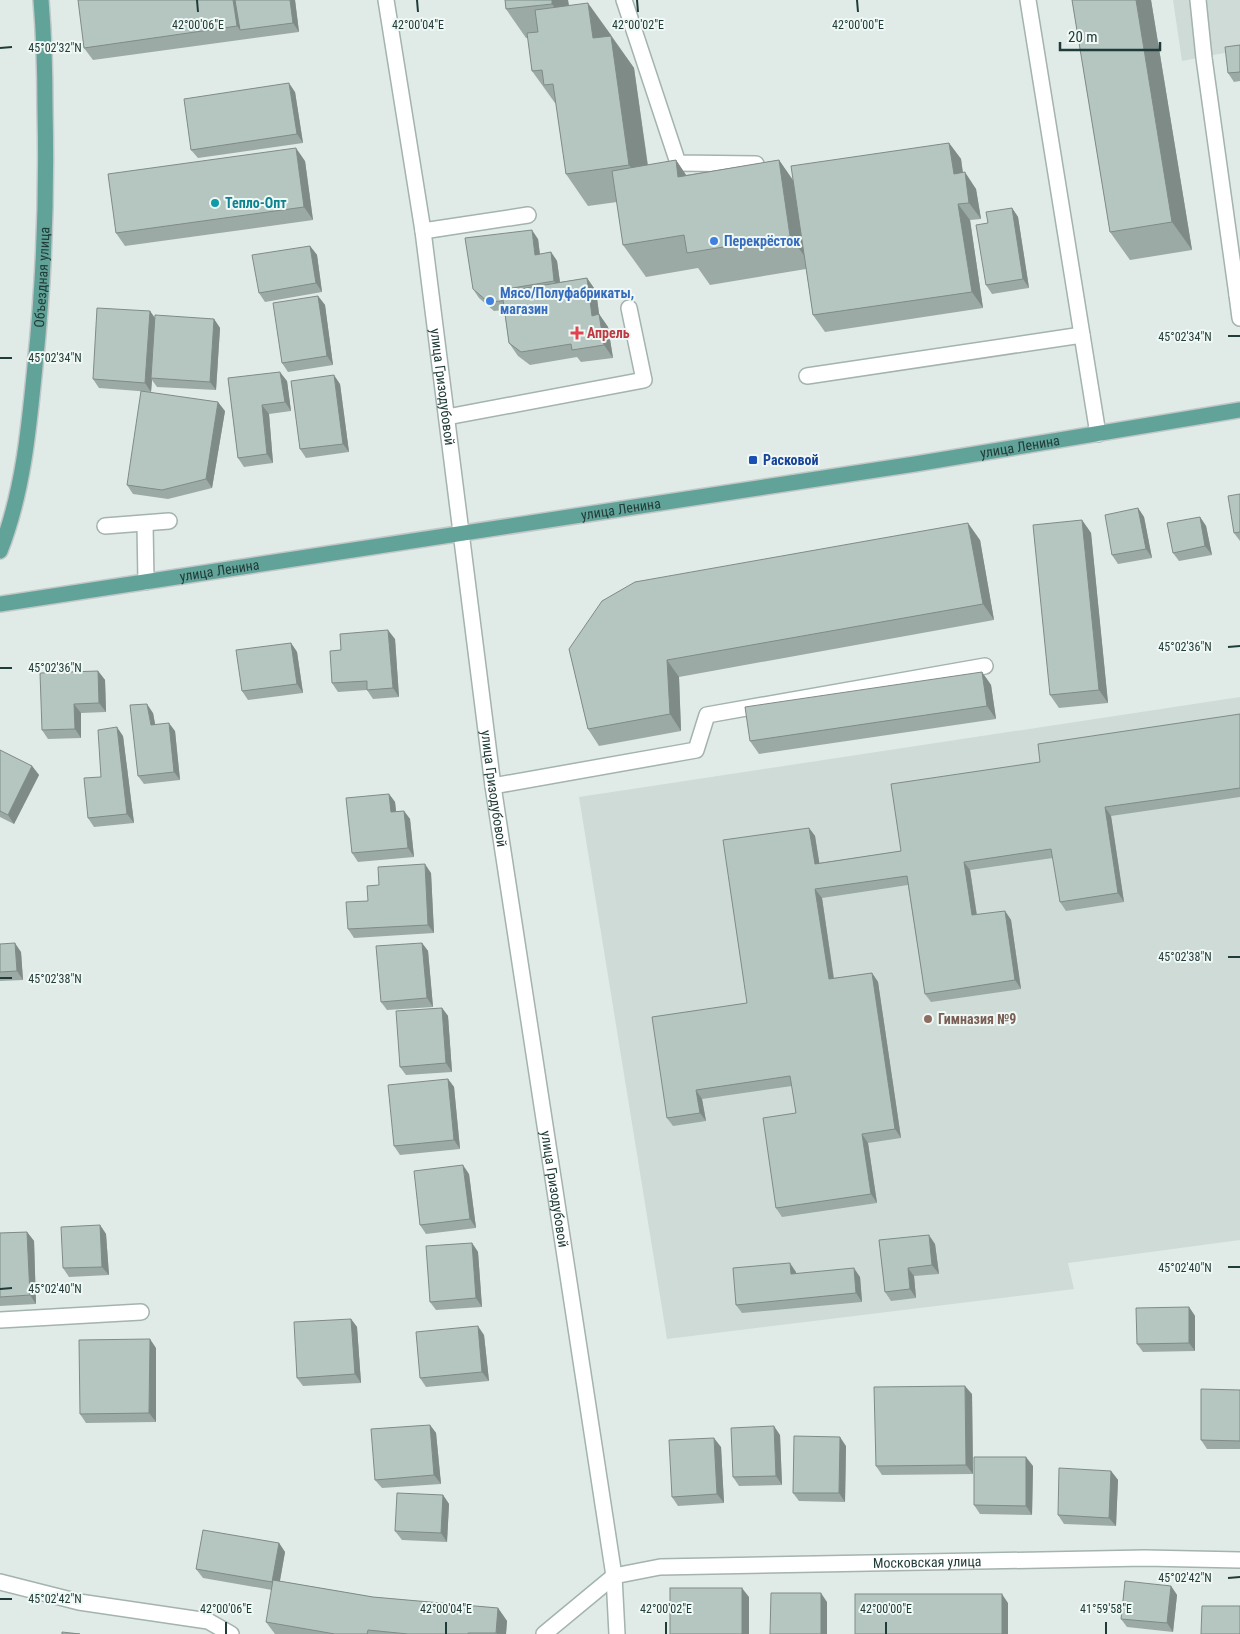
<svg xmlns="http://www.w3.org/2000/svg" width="1240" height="1634" font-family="'Roboto Condensed',sans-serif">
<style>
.built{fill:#cedbd7}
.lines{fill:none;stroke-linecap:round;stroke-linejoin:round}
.minor-casing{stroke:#a3b3af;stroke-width:18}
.major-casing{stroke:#c1c8c7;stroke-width:18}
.minor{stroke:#fff;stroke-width:15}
.major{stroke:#62a399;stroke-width:15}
.wall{fill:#9caaa6}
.shaded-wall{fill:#7f8b87}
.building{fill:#b5c6c1;stroke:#7f8b87}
.ticks{fill:none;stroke:#203c38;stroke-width:2}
.culture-dot{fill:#0f9aa8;stroke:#f0f8f5;stroke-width:2}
.shop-dot{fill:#3f7fe0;stroke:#f0f8f5;stroke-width:2}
.health-dot{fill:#e0444e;stroke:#f0f8f5;stroke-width:2}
.transit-dot{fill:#1a4fb4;stroke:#f0f8f5;stroke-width:2}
.education-dot{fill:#8d6e63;stroke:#f0f8f5;stroke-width:2}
.labels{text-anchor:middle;stroke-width:4;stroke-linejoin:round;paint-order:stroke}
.culture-label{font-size:14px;font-weight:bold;fill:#0d838f;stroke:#f0f8f5;text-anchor:start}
.shop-label{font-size:14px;font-weight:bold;fill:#366cbe;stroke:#f0f8f5;text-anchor:start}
.street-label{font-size:14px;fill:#203c38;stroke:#f0f8f5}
.health-label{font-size:14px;font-weight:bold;fill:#be3a42;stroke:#f0f8f5;text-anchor:start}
.transit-label{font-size:14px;font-weight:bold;fill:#164399;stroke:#f0f8f5;text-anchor:start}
.education-label{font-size:14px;font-weight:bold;fill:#785e54;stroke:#f0f8f5;text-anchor:start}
.ticks-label{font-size:12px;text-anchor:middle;fill:#203c38;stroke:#f0f8f5;stroke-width:4;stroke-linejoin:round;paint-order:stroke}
</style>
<rect width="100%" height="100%" fill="#e0ebe7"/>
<g class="built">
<path d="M1173,0H1240V50L1182,61Z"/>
<path d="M1240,697V1240L1068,1263L1074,1289L667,1339L579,797Z"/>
</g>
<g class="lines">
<g class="minor-casing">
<g id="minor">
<path id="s1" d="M386,0L423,231L493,786L614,1576L617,1634"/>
<path d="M624,0L678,163L756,164"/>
<path d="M1028,0L1098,434"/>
<path d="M1198,0L1204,58L1237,295"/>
<path d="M423,231L528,215"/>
<path d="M1240,294L1237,295L1240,318"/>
<path d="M807,376L1082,335"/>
<path d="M447,417L644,380L629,308"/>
<path d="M145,524L146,582"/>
<path d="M105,526L169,521"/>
<path d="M493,786L696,750L707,715L985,666"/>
<path d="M0,1320L141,1312"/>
<path d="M0,1582L79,1602L208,1621L231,1634"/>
<path id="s2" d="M544,1634L614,1576L660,1567L1145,1558L1240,1560"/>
</g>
</g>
<g class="major-casing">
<g id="major">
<path id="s3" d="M0,551C23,493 29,428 35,366C44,281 47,195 45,109C45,73 44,36 41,0"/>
<path id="s4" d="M0,604L915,464L1240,410"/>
</g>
</g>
<use href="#minor" class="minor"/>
<use href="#major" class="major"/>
</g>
<g class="wall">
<path d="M295,0L299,32L93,60L84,48Z"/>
<path d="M505,0H568L569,5L611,35L634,68L648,165L676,160L686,175L779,160L793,181L949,143L961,159L963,173L976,189L981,219L970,220L983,308L825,332L813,315L806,269L710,285L698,268L646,277L623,245L617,202L588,206L566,174L556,103H555L532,71L528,38H526L506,9Z"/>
<path d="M1072,0H1151L1192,250L1130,260L1110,232Z"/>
<path d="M1240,45V81L1234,82L1228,73Z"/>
<path d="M295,92L303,143L198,158L191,150Z"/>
<path d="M305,161L313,220L125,246L116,233Z"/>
<path d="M1012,208L1018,217L1029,288L992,294L986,285L988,223Z"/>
<path d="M538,239L540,254L551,252L557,261L560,282L587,278L596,291L599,314L608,327L613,358L581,362L577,357L530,365L518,356L509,343L504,310L494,311L479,298L473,289Z"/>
<path d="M310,246L317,255L322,292L265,302L259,293Z"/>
<path d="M318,296L325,305L333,365L288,372L282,363Z"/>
<path d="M150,311L155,318L214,319L220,328L216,390L157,387L152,380L151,392L99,388L93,379Z"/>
<path d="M228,378L287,381L291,411L269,414L273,463L244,467L238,458Z"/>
<path d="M340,384L349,452L306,458L300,449Z"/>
<path d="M225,411L212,488L168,499L133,494L127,485Z"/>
<path d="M1240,494V541L1234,533Z"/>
<path d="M1138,508L1144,517L1152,558L1118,564L1112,555Z"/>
<path d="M1200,517L1206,526L1212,555L1179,561L1173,553Z"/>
<path d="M1082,520L1091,533L1108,703L1059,708L1050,695Z"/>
<path d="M980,540L994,620L679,677L681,731L599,746L588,729L569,649Z"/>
<path d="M395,639L399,697L373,699L367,690L338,692L332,683L341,650Z"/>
<path d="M291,643L297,652L303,693L248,700L242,691Z"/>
<path d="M98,671L105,680L106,712L81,713V738L48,739L42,730Z"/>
<path d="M982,672L991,685L996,719L759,754L750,741Z"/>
<path d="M153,713L155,724L175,731L180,780L144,784L138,776Z"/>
<path d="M1240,714V797L1111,816L1124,902L1066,911L1060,902L1053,858L970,870L977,915L1005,911L1011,920L1021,989L931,1002L925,994L908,885L822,898L834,978L872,973L878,982L901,1138L868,1143L877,1203L782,1217L776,1208L796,1113L792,1086L702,1099L706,1121L673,1126L667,1118L747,1003L809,828L815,836L819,863L901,851L1040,762Z"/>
<path d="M123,736L134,823L94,827L88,818L101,777Z"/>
<path d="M0,750L32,766L39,775L14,824L0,817Z"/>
<path d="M389,794L395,802L396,811H404L410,819L414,857L358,862L352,853Z"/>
<path d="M431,873L434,933L354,938L348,929L379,885Z"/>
<path d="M422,943L428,951L433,1007L387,1010L381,1002Z"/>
<path d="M0,944L21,952L23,980L0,981Z"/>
<path d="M442,1008L448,1016L452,1072L406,1075L400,1067Z"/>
<path d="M448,1079L454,1087L460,1149L400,1155L394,1146Z"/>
<path d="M469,1174L476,1228L426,1234L420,1225Z"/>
<path d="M100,1225L106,1234L109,1275L69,1277L63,1268Z"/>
<path d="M27,1232L34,1241L36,1304L0,1306V1233Z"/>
<path d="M879,1240L935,1244L939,1274L914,1276L916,1298L891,1301L885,1292Z"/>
<path d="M472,1243L478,1252L482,1307L436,1310L430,1302Z"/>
<path d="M796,1272V1274L860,1277L862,1302L742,1313L736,1305Z"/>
<path d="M1189,1307L1195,1316V1351L1143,1352L1137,1344Z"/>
<path d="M351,1319L357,1327L361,1383L303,1386L297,1378Z"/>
<path d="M484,1335L489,1381L426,1387L420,1378Z"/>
<path d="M156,1348V1422L86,1423L80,1414Z"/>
<path d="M1240,1390V1449H1207L1201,1440Z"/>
<path d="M972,1394L973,1474L882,1475L876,1466Z"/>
<path d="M430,1425L436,1433L441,1484L382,1488L375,1480Z"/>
<path d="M780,1435L782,1485L739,1486L733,1477Z"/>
<path d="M846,1446L845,1502L799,1501L793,1493Z"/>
<path d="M721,1447L724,1503L678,1506L672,1497Z"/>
<path d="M1033,1466L1032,1515L980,1514L974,1505Z"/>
<path d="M1111,1471L1118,1480L1116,1526L1064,1524L1058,1515Z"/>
<path d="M443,1495L449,1504L447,1542L402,1540L395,1531Z"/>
<path d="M279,1543L285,1552L280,1581L373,1597L498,1608L507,1621L506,1634H275L266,1622L272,1590L203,1578L196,1569Z"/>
<path d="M1171,1586L1177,1595L1173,1632L1127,1627L1121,1619Z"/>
</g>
<g class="shaded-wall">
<path d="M233,0H240V30L237,26Z"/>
<path d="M290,0H295L299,32L293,23Z"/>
<path d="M552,0H568L572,32L552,4Z"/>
<path d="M1136,0H1151L1192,250L1172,222Z"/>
<path d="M588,3L611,35L616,71L593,38Z"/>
<path d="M611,36L634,68L652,197L629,165Z"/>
<path d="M289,83L295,92L303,143L297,134Z"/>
<path d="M949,143L961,159L965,190L954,174Z"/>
<path d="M296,148L305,161L313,220L304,207Z"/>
<path d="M676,160L698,193L678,177Z"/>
<path d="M779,160L802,193L813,268L790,236Z"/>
<path d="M965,172L976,189L981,219L969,203Z"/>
<path d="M958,204L970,220L983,308L972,292Z"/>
<path d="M1012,208L1018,217L1029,288L1023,279Z"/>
<path d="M532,230L538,239L541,264L535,255Z"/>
<path d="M310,246L317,255L322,292L316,283Z"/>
<path d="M551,252L557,261L561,290L554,281Z"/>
<path d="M587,278L596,291L601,328L592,316Z"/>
<path d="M318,296L325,305L333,365L327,356Z"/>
<path d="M150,311L156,320L151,378L152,380L151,392L145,383Z"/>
<path d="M599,314L608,327L613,358L604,345Z"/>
<path d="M214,319L220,328L216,390L210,382Z"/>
<path d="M280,372L287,381L291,411L285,402Z"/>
<path d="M334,375L340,384L349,452L343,444Z"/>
<path d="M218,402L225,411L212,488L206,479Z"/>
<path d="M262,405L269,414L273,463L267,454Z"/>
<path d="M1138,508L1144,517L1152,558L1146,549Z"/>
<path d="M1200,517L1206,526L1212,555L1205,546Z"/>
<path d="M1082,520L1091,533L1108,703L1099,690Z"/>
<path d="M968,523L980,540L994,620L983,604Z"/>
<path d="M388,630L395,639L399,697L393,688Z"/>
<path d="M291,643L297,652L303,693L297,684Z"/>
<path d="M667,660L679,677L681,731L670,714Z"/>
<path d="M98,671L105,680L106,712L99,703Z"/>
<path d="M982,672L991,685L996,719L987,706Z"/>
<path d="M74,704L81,713V738L75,729Z"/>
<path d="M147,704L153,713L157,734L151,725Z"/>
<path d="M169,723L175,731L180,780L174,772Z"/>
<path d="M117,727L123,736L134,823L127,814Z"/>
<path d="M32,766L39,775L14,824L8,815Z"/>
<path d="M389,794L395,802L397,821L391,812Z"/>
<path d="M1105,807L1111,816L1124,902L1118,893Z"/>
<path d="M404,811L410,819L414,857L408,848Z"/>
<path d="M809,828L815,836L821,873L815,864Z"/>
<path d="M964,862L970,870L978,924L972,915Z"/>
<path d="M425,864L431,873L434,933L428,925Z"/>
<path d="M815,889L822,898L835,988L829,979Z"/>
<path d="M1005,911L1011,920L1021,989L1015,980Z"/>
<path d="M15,943L21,952L23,980L17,971Z"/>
<path d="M422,943L428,951L433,1007L427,998Z"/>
<path d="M872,973L878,982L901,1138L895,1129Z"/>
<path d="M442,1008L448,1016L452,1072L446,1063Z"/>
<path d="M448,1079L454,1087L460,1149L454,1140Z"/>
<path d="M696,1090L702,1099L706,1121L700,1113Z"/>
<path d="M862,1134L868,1143L877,1203L871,1194Z"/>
<path d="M463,1165L469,1174L476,1228L470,1219Z"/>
<path d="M100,1225L106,1234L109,1275L102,1267Z"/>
<path d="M27,1232L34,1241L36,1304L30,1295Z"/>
<path d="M929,1235L935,1244L939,1274L932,1265Z"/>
<path d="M472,1243L478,1252L482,1307L476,1298Z"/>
<path d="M790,1263L796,1272L797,1283L791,1274Z"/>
<path d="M854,1268L860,1277L862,1302L856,1293Z"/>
<path d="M908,1268L914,1276L916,1298L910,1289Z"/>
<path d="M1189,1307L1195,1316V1351L1189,1343Z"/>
<path d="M351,1319L357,1327L361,1383L355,1374Z"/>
<path d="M478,1326L484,1335L489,1381L482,1372Z"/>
<path d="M150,1339L156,1348V1422L149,1413Z"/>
<path d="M965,1386L972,1394L973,1474L966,1465Z"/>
<path d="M430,1425L436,1433L441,1484L434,1475Z"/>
<path d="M774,1426L780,1435L782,1485L776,1476Z"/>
<path d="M840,1437L846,1446L845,1502L839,1493Z"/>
<path d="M714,1438L721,1447L724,1503L717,1494Z"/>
<path d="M1026,1457L1033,1466L1032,1515L1026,1506Z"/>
<path d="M1111,1471L1118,1480L1116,1526L1109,1518Z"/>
<path d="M443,1495L449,1504L447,1542L441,1533Z"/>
<path d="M279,1543L285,1552L278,1591L272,1582Z"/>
<path d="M1171,1586L1177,1595L1173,1632L1167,1623Z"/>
<path d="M742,1588L749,1597V1634H742Z"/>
<path d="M821,1593L827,1602V1634H821Z"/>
<path d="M1002,1594L1008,1603V1634H1002Z"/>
<path d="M498,1608L507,1621L506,1634H497L496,1633Z"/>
</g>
<g class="building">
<path d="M78,0H233L237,26L84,48Z"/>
<path d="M235,0H290L293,23L240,30Z"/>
<path d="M505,0H552V4L506,9Z"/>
<path d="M1072,0H1136L1172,222L1110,232Z"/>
<path d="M588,3L593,38L611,36L629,165L566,174L553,84L544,85L542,70L532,71L527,33L538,32L535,10Z"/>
<path d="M1240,45V72L1228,73L1225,47Z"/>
<path d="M289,83L297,134L191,150L184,99Z"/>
<path d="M949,143L954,174L965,172L969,203L958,204L972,292L813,315L791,166Z"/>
<path d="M296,148L304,207L116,233L108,174Z"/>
<path d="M676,160L678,177L779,160L790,236L687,253L684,235L623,245L612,171Z"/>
<path d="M1012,208L1023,279L986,285L976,225L988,223L986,212Z"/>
<path d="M532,230L535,255L551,252L554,281L501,290L502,301L488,302L473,289L465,238Z"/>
<path d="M310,246L316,283L259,293L252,255Z"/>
<path d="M587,278L592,316L599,314L604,345L572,350L571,344L521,352L509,343L502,292Z"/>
<path d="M318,296L327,356L282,363L273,303Z"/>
<path d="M97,308L150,311L145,383L93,379Z"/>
<path d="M155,315L214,319L210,382L151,378Z"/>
<path d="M280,372L285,402L262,405L267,454L238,458L228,378Z"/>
<path d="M334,375L343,444L300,449L291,381Z"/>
<path d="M141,391L218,402L206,479L162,490L127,485Z"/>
<path d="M1240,494V532L1234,533L1228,496Z"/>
<path d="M1138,508L1146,549L1112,555L1105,515Z"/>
<path d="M1200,517L1205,546L1173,553L1167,523Z"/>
<path d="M1082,520L1099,690L1050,695L1033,525Z"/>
<path d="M968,523L983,604L667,660L670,714L588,729L569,649L602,601L635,582Z"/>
<path d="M388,630L393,688L367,690V681L332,683L330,651L341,650L340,634Z"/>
<path d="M291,643L297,684L242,691L236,650Z"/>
<path d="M98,671L99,703L74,704L75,729L42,730L40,673Z"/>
<path d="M982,672L987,706L750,741L745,707Z"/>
<path d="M147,704L151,725L169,723L174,772L138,776L130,705Z"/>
<path d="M1240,714V788L1105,807L1118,893L1060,902L1051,849L964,862L972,915L1005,911L1015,980L925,994L907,876L815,889L829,979L872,973L895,1129L862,1134L871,1194L776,1208L763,1118L796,1113L790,1076L696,1090L700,1113L667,1118L652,1017L747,1003L723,840L809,828L815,864L901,851L891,784L1040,762L1038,744Z"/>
<path d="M117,727L127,814L88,818L84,778L101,777L98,730Z"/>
<path d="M0,750L32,766L8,815L0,811Z"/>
<path d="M389,794L391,812L404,811L408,848L352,853L346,798Z"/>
<path d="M425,864L428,925L348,929L346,902L368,901L367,886L379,885L378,867Z"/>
<path d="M15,943L17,971L0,972V944Z"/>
<path d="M422,943L427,998L381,1002L376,946Z"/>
<path d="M442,1008L446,1063L400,1067L396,1011Z"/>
<path d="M448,1079L454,1140L394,1146L388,1085Z"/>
<path d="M463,1165L470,1219L420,1225L414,1171Z"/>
<path d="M100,1225L102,1267L63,1268L61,1227Z"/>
<path d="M27,1232L30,1295L0,1297V1233Z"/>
<path d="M929,1235L932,1265L908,1268L910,1289L885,1292L879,1240Z"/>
<path d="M472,1243L476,1298L430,1302L426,1246Z"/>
<path d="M790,1263L791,1274L854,1268L856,1293L736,1305L733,1268Z"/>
<path d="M1189,1307V1343L1137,1344L1136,1308Z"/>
<path d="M351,1319L355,1374L297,1378L294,1322Z"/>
<path d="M478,1326L482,1372L420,1378L416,1332Z"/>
<path d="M150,1339L149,1413L80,1414L79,1340Z"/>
<path d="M965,1386L966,1465L876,1466L874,1387Z"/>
<path d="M1201,1389L1240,1390V1441L1201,1440Z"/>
<path d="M430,1425L434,1475L375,1480L371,1429Z"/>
<path d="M774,1426L776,1476L733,1477L731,1428Z"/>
<path d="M794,1436L840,1437L839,1493H793Z"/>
<path d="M714,1438L717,1494L672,1497L669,1440Z"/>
<path d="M974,1457H1026V1506L974,1505Z"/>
<path d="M1059,1468L1111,1471L1109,1518L1058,1515Z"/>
<path d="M397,1493L443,1495L441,1533L395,1531Z"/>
<path d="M203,1530L279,1543L272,1582L196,1569Z"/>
<path d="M273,1580L373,1597L498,1608L496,1633H468V1634H408L368,1630L367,1634H335L266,1622Z"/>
<path d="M1125,1581L1171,1586L1167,1623L1121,1619Z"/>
<rect x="670" y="1588" width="72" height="46"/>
<path d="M771,1593H821V1634H770Z"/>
<rect x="855" y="1594" width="147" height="40"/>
<path d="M1202,1606H1240V1634H1201Z"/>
<path d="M62,1632L80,1634H62Z"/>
</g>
<path class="ticks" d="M197,0L198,12M417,0L418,12M637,0L638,12M857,0L858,12M0,48L12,47M1228,336H1240M0,358H12M1228,647L1240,646M0,668H12M1228,957H1240M0,978H12M1228,1267H1240M0,1289L12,1288M1228,1578L1240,1577M0,1599H12M226,1622V1634M446,1622V1634M666,1622V1634M886,1622V1634M1106,1622V1634"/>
<circle class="culture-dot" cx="215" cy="203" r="5"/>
<g class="shop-dot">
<circle cx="714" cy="241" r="5"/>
<circle cx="490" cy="301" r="5"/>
</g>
<path class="health-dot" d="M574.5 325.5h5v5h5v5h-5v5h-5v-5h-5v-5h5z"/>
<rect class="transit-dot" x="748" y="455" width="10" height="10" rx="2.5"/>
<circle class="education-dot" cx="928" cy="1019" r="5"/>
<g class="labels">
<g class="culture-label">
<text x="225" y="208">Тепло-Опт</text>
</g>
<g class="shop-label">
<text x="724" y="246">Перекрёсток</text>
<text x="500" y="298">Мясо/Полуфабрикаты,<tspan x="500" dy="16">магазин</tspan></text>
</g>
<g class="street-label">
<text dy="5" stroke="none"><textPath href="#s3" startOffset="278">Объездная улица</textPath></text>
<text dy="5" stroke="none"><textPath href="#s1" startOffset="391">улица Гризодубовой</textPath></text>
<text dy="5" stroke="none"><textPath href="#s4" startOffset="1032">улица Ленина</textPath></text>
<text dy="5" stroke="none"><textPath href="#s4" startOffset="628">улица Ленина</textPath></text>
<text dy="5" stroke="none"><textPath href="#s4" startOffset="222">улица Ленина</textPath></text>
<text dy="5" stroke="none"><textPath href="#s1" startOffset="796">улица Гризодубовой</textPath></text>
<text dy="5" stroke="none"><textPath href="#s1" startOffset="1201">улица Гризодубовой</textPath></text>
<text dy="5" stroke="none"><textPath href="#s2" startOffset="405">Московская улица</textPath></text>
</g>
<g class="health-label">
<text x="587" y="338">Апрель</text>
</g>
<g class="transit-label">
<text x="763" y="465">Расковой</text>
</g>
<g class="education-label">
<text x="938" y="1024">Гимназия №9</text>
</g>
</g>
<g class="ticks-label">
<text x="198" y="29">42°00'06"E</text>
<text x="418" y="29">42°00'04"E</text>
<text x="638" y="29">42°00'02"E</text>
<text x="858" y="29">42°00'00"E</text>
<text x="55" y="52">45°02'32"N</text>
<text x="1185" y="341">45°02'34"N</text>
<text x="55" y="362">45°02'34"N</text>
<text x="1185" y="651">45°02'36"N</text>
<text x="55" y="672">45°02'36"N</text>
<text x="1185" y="961">45°02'38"N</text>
<text x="55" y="983">45°02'38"N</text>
<text x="1185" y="1272">45°02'40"N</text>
<text x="55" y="1293">45°02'40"N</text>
<text x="1185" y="1582">45°02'42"N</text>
<text x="55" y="1603">45°02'42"N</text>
<text x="226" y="1613">42°00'06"E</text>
<text x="446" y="1613">42°00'04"E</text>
<text x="666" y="1613">42°00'02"E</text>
<text x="886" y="1613">42°00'00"E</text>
<text x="1106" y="1613">41°59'58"E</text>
</g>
<path d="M1060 42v8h100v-8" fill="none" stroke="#203c38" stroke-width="2.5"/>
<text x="1068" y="42" font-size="15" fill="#203c38" stroke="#f0f8f5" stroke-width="4" paint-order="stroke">20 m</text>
</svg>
